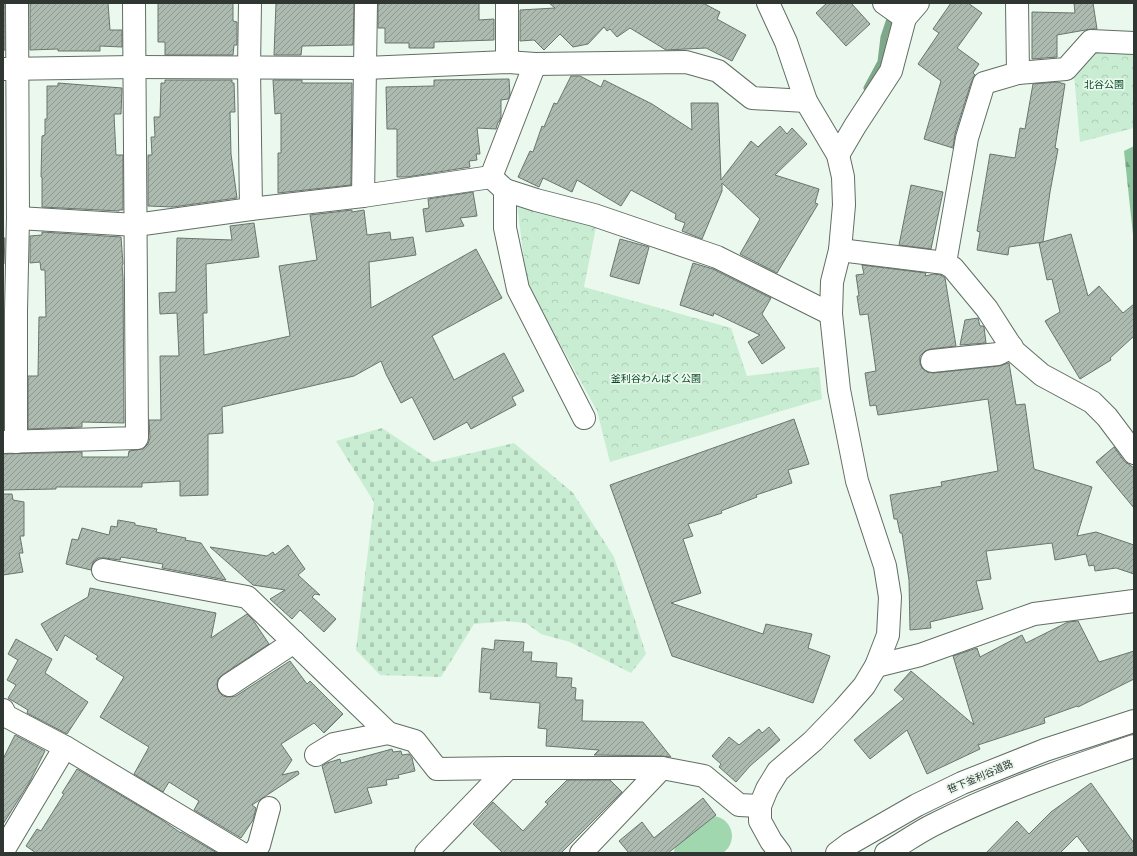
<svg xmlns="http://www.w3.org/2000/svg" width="1137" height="856" font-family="Poppins,'Noto Sans JP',sans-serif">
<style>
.forest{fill:url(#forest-firs)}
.cemetery{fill:url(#cemetery-stones)}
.park{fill:url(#park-crowns)}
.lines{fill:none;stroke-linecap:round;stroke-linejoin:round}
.stream{stroke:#7fa78a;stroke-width:7}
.river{stroke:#a1d7af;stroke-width:40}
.building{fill:url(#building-hatch);stroke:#6a766d}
.minor-casing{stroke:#626e64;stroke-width:24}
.minor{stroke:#fff;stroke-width:22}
.labels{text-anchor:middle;stroke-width:3.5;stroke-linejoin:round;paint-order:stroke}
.park-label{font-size:10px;fill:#084925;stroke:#eaf8ee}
.street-label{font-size:10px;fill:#303632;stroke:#eaf8ee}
</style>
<defs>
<pattern id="forest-firs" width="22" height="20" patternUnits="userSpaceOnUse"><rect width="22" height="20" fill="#90c69f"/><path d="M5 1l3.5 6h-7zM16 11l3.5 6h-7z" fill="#76a282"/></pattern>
<pattern id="cemetery-stones" width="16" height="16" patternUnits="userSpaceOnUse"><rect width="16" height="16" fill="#c9edd2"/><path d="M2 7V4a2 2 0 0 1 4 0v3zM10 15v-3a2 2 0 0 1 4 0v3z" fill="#adccb5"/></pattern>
<pattern id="park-crowns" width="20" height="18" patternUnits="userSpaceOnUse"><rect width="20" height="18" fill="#c9edd2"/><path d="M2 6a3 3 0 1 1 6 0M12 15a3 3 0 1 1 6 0" fill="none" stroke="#adccb5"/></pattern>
<pattern id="building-hatch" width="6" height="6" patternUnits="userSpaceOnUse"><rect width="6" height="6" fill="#adbab0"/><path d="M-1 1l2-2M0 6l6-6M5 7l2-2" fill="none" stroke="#8d9890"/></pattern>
</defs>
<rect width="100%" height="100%" fill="#eaf8ee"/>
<path class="forest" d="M1134,146V244L1124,151Z"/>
<path class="cemetery" d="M382,428L433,462L514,443L573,493L614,557L646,654L631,673L570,642L541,634L526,623L506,621L474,624L441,677L380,675L356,650L374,502L336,441Z"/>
<g class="park">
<path d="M1094,48L1134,50V128L1080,142L1074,75Z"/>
<path d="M517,204L597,222L584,287L731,328L747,376L819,367L822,399L610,462L597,411L527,284Z"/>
</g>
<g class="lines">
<path class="stream" d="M867,88L881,62L884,37L892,13"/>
<path class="river" d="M694,853L712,836"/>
</g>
<g class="building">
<rect x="3" y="3" width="2" height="47"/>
<path d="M30,3H108L110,30H122V47L100,46V51H58V49L30,50Z"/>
<path d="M158,3H233V21L237,22V45H234L233,55H165V42H158Z"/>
<path d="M276,3H354L353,45L302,46L301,55H274Z"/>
<path d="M378,3H479V20L494,19V40L434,42V48H409V43H385V28H378Z"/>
<path d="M549,3H703L720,12L717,19L746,35L732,61L706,48L666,50L630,28L617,37L610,29L607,31L604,27L588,44L573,47L560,34L544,50L534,40L520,41V10L555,8Z"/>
<path d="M827,3H851L870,24L846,46L816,13Z"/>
<path d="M951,3H968L982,13L957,48L979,64L973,73L975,75L971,83L955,134L953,148L924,139L941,81L918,64L939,33L933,29Z"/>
<path d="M1074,3H1093L1097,29H1091L1057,35V57L1032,59V12L1075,13Z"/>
<path d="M571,76H580L601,87L604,80L652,104L692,130L691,103H718L721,180L751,141L758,147L780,126L787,134L792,128L807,144L775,175L819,189L815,203L818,204L777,273L740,254L760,219L722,183V191L702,239L682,231L685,223L675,219L676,214L631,190L621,206L577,180L572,192L543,178L539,187L518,177L530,151L533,152L542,126L544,127L554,103L557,104Z"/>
<path d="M509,79L510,95L508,99L501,100V117L499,122H498L496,129L477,128L480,154H476L477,160L469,161L470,167L407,177H397V129H387L386,87L434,86V80Z"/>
<path d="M165,80H232V83H234L235,112H230L231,154L237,198L173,207L148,206V155H152L151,137H155L154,117H160L161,83H165Z"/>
<path d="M273,80H302V83H352L351,185L278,193V153H281V113L275,114Z"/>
<path d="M1057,82L1065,84L1055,148L1058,149L1050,192L1043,242L1009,247L1008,255L977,250L980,232L977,231L990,154L1015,158L1020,128L1025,129L1033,84Z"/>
<path d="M58,83L122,88L121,114H114L116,155H123V210H119V211L42,207V177H41L42,136L45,135V119H47V86H58Z"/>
<path d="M911,185L943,192L931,249L899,245Z"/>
<path d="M473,192L477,216L460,218L464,226L426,232L423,209L429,208L428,199Z"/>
<path d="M352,210V212L364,210L367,235L390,232L391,240L413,237L416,255L369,262L371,308L476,249L502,298L432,336L454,380L504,353L524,391L512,397L516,405L471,429L467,422L434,440L412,397L401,403L386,374L381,361L354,376L222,407L223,433L208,434V495L180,496V481L142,483V487H56V489L3,490V454L82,452V457H128L129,451L143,449L148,444L150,438L149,420H161L160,356H179L177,313L160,314L159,293L176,292L177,238L232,240L230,226L254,223L259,257L206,264L207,313H203L204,355L290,336L279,266L317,260L310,215Z"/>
<path d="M42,232L121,237L123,264L122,265L123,278L124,423L82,422V427L28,429V376H38L39,317H46L45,270H41L40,262L30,263V236L42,235Z"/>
<path d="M1071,234L1088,296L1099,286L1123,313L1134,304V336L1110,358L1111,360L1080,379L1045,321L1060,312L1052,279L1047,280L1039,243Z"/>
<path d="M3,238H5L4,264L3,265Z"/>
<path d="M620,239L649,247L639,284L610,276Z"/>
<path d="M693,263L713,269L771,298L762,314L785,348L762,364L748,342L760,335L714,313L713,316L680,305Z"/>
<path d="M862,265L926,273L925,276L934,274L941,275L945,278L956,346L931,349L925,351L920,356V363L922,368L927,372L933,373L999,366L1009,363L1016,405L1025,404L1034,469L1092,487L1077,536L1096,532L1134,545V574L1116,568L1095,571L1094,565L1089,566L1086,554L1055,560L1052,543L986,551L991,579L976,581L983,609L930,622L931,628L910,630L909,580L902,533H900L897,519H894L890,495L942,486L941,482L998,471L988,399L878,415L876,405L870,406L865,373L876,371L868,314L860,315L857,296H859L856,275L864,274Z"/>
<path d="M978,318L980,326H983L984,327L986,343L960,345L965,320Z"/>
<path d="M794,419L809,464L788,470L792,483L756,495L757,497L721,511L722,513L688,524L693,536L683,539L701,593L671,603L763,634L766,624L812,634L808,648L830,656L813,703L672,656L610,485Z"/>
<path d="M1114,447L1124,461L1134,468V508L1096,462Z"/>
<path d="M3,494H12L13,500L24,502V536H20L23,553H19L23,572L3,575Z"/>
<path d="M118,520L135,523V525L157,529L156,532L186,538L185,540L201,543L226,580L162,568L163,564L121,557L120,560L105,558H98L93,562L91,570L66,564L72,539L78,540L82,528L109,535L111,526L117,527Z"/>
<path d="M288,545L305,569L298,575L320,595L315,594L312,597L336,619L324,632L300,610L292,619L270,599L285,590L253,585L210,547L267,556L273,552L275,555Z"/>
<path d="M90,588L216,613L211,638L247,614L253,620L269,644L222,675L218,679L217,685L219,692L223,696L229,697L236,696L290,661L307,684L310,681L343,714L324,733L314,723L281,744L292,760L282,775L298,771L299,774L252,805L256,808L253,820L241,838L194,810L199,801L169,782L163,792L134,774L149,747L100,717L124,677L96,659L98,656L65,635L57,651L41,624L88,597Z"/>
<path d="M1078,621L1099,662L1134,651V679L1078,707L1077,706L1044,718L1045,723L978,745L980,749L927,774L907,730L870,759L854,740L904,699L894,690L911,671L974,725L953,656L977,648L980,657L1022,635L1026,643L1068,622Z"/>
<path d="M16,639L52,659L45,673L88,702L67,734L27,713L28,710L8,698L16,685L7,680L18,660L8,654Z"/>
<path d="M495,640L524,642L523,652H532L531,661L557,663L556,677L572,678L571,687L576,688L575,700H583L582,721L643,722L671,757L662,756L594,755L599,750L546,746L547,729L538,728L540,703L490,699L491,693L479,692L482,648L494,650Z"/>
<path d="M769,727L780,740L750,766L736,782L719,767L721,764L712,756L729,737L739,745L759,729L762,733Z"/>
<path d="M15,735L45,751L29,783L3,824V759Z"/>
<path d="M392,749L393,752L401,751L402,755L409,754L412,758L415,771L398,775L399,778L386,780L387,785L367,788L372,803L335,813L322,766L327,763L340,759L341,763Z"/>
<path d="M77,769L159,818L181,833V832L217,853H36L26,846L37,829L41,831L64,794L62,793Z"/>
<path d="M567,780H610L622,792L561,853H503L473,824L493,802L523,831L548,804L545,802Z"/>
<path d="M1091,783L1134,843V853H1090L1077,836L1060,853H986L1017,821L1029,834L1051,812Z"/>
<path d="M703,798L716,815L668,853H629L619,841L642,822L654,838Z"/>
</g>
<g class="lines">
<g class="minor-casing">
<g id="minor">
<path d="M250,3L249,68L251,209"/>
<path d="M768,3L786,42L806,101L838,155L843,177L844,205L840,250L832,282L831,314L839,390L857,481L885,566L890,597L888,635L876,666L864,686L843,710L813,741L778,771L767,789L760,806V821L771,841L780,853"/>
<path d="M884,3L905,18"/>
<path d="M507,62V3"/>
<path d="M3,69L134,67L365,68L507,62L535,64L686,62L718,71L752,98L806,101"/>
<path d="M1018,73L1066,69L1091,41L1134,43"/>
<path d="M838,155L855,126L891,71L905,18L918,3"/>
<path d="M491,177L505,190L536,200L594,215L717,257L831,314"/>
<path d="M491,177L535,64"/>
<path d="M505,190V228L518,289L584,418"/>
<path d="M363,196L366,3"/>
<path d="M18,218L136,225L251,209L363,196L491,177"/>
<path d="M840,250L945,263L953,268L987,309L1014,351L1042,375L1092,402L1107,417L1134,453"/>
<path d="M945,263L967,138L984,83L1018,73L1017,3"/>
<path d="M932,361L998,354L1012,347"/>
<path d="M3,442L137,438L134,3"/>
<path d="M16,442V311L18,218L17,3"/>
<path d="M103,570L247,597L388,733L415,741L437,769L508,768"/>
<path d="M876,666L920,655L1034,614L1134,601"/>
<path d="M229,685L294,642"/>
<path d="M3,710L6,716L65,747L241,853"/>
<path d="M316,755L334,744L388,733"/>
<path d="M3,851L65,747"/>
<path d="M254,853L259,845L269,808"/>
<path d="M426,853L508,768H662L704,776L739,805L760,806"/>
<path d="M581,853L662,768"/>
<path d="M837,853L849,844L917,805L962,783L1045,750L1134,721"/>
<path d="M886,853C902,844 917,833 933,825C998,792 1066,769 1134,746"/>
</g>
</g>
<use href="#minor" class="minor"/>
</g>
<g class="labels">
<g class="park-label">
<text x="1104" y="88">北谷公園</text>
<text x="656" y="382">釜利谷わんぱく公園</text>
</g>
<g class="street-label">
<text transform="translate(980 776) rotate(-23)" y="4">笹下釜利谷道路</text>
</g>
</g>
<rect width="1137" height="856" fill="none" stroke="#303632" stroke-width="8"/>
</svg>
